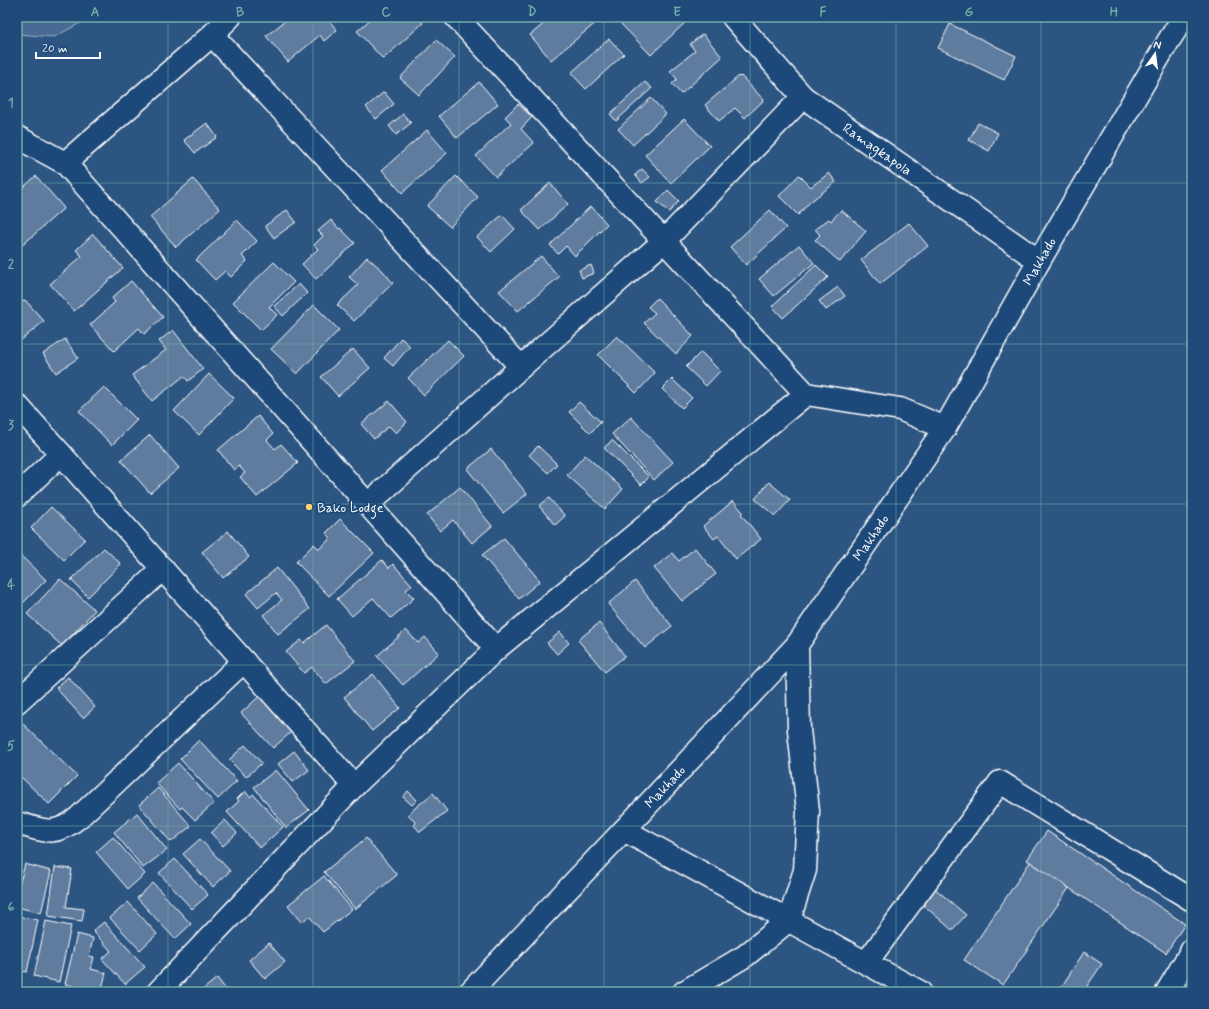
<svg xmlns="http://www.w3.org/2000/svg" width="1209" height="1009" font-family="Mynerve,sans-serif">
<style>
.green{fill:#486b92;stroke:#a4b5c8}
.building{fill:#5e7c9f;stroke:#fff}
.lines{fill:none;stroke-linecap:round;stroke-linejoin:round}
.minor-casing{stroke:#fff;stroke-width:25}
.minor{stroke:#1f4a7a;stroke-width:22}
.grid{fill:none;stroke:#6fada8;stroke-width:1;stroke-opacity:0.55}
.poi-dot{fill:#ffd166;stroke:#1f4a7a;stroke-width:1.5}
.labels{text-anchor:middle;stroke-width:4;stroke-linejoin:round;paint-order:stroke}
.street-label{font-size:14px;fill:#fff;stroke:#1f4a7a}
.poi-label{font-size:14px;fill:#fff;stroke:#1f4a7a;text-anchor:start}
.neatline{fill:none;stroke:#6fada8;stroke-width:1.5}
.grid-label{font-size:13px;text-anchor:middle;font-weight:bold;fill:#6fada8}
</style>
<rect width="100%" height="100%" fill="#2c5582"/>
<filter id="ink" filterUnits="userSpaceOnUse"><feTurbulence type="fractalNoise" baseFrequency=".025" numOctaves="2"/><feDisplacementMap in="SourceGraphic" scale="8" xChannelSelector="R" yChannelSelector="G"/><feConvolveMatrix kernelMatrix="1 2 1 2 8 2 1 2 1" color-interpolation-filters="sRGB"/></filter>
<g filter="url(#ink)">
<path class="green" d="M17,17H92L54,37L17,34Z"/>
<g class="building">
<path d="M290,17H326L337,30L324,41L320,35L288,62L266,36Z"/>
<path d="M373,17H418L423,23L383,59L357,31Z"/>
<path d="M552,17H595L598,21L551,60L530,35Z"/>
<path d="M629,17H691L651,55L621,24Z"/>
<path d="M950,24L1016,56L1004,80L938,48Z"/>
<path d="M703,34L722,57L681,94L672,84L677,79L670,71L695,51L690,44Z"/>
<path d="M609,39L624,54L586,89L571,73Z"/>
<path d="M436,40L455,57L419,95L400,78Z"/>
<path d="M739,76L740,77L741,76L764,100L745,118L735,108L719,121L705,105Z"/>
<path d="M479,82L498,104L457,138L439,116Z"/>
<path d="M645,82L652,88L616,121L610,114Z"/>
<path d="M384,92L394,104L376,119L366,107Z"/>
<path d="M651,98L666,114L633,145L618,129Z"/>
<path d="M518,104L532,117L521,129L534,143L496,177L476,156L511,123L505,117Z"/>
<path d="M403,114L411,123L396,135L389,126Z"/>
<path d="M684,119L710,146L671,183L645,155Z"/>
<path d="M207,123L217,137L195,153L184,140Z"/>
<path d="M978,123L998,133L989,151L969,140Z"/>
<path d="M427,130L447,153L402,193L382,170Z"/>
<path d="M642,169L650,177L642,183L635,175Z"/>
<path d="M829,173L836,182L810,202L798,215L779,196L799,175L811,187Z"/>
<path d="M36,176L64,208L19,248L17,245V193Z"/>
<path d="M456,176L478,197L450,227L427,206Z"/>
<path d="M193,179L220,209L176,247L150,217Z"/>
<path d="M550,183L568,204L540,230L521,210Z"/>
<path d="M668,190L679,201L669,212L657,202Z"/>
<path d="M591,206L607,224L575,256L566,246L558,254L550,245Z"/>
<path d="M287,210L296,222L274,238L265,226Z"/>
<path d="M770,210L786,228L746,265L730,247Z"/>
<path d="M841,210L866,231L840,262L815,240L820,235L815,229L829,219L831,221Z"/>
<path d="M502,215L515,229L491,252L477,237Z"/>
<path d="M237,220L257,241L242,256L247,261L231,277L225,271L215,280L196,260Z"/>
<path d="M331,220L339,229L340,228L355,243L316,279L302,264L318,249L314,245L323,236L318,231Z"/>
<path d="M909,223L928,246L880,284L861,260Z"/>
<path d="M93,234L123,268L74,311L50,284L82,256L76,250Z"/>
<path d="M799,245L814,263L774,296L759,279Z"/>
<path d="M541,256L559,277L518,311L499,291Z"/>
<path d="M367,257L383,271L393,283L354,321L337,305L358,285L349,277Z"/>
<path d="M274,262L294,282L269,307L277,315L261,330L233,302Z"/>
<path d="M591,265L594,273L582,278L579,270Z"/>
<path d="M816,265L828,277L783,318L772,306Z"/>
<path d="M131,281L163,317L144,334L139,328L114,351L90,325L115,302L112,298Z"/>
<path d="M299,284L307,293L283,316L274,306Z"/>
<path d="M838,287L845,296L826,310L819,301Z"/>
<path d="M657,298L693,336L676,354L644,323L655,313L648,307Z"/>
<path d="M25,300L44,321L19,342L17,340V306Z"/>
<path d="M314,305L339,330L297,374L271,349Z"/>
<path d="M173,330L203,369L188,381L184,376L152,401L132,375L166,350L159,341Z"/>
<path d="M617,336L655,373L636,393L598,355Z"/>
<path d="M401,338L410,346L393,366L384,358Z"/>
<path d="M65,339L78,358L56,373L43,354Z"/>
<path d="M448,340L464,356L424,395L408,378Z"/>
<path d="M353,349L370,368L338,396L321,377Z"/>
<path d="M701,352L720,371L706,386L686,367Z"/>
<path d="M209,374L234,398L199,435L174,411Z"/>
<path d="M672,379L692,398L682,408L662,389Z"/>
<path d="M104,387L137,420L112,445L79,411Z"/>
<path d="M389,401L407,422L396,433L389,426L374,439L361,424Z"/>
<path d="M579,402L601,422L590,433L569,412Z"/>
<path d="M258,416L273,434L267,440L275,449L281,444L298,463L257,497L240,477L245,473L239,466L234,470L218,450Z"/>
<path d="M631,417L673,462L654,480L612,434Z"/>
<path d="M150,435L179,468L150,493L121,460Z"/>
<path d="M612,440L649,477L641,485L604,448Z"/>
<path d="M538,446L557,464L548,473L529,455Z"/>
<path d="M491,449L527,494L503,513L467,469Z"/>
<path d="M585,455L623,489L605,509L567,475Z"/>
<path d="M769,482L790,500L775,516L755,499Z"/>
<path d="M460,487L492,526L472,543L453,520L440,531L427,515Z"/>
<path d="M549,498L565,516L555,525L539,506Z"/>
<path d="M733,501L743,512L741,514L761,539L736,559L718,536L714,539L703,526Z"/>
<path d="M51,507L85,539L64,560L31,528Z"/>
<path d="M340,519L374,553L329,596L296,562L314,544L319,549L331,538L326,533Z"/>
<path d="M228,531L249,557L223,578L202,552Z"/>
<path d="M504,538L540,581L519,599L482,555Z"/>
<path d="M104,548L121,564L88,597L71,580Z"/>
<path d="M695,548L716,574L682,601L654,568L672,553L679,561Z"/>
<path d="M20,555L46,580L18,608L17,606V558Z"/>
<path d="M382,560L389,568L393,564L412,585L406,590L414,598L391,618L373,598L352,616L337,599Z"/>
<path d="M277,568L310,609L278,634L263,615L282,600L276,593L258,608L246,594Z"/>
<path d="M60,579L95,610L62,646L27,614Z"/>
<path d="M635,581L672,626L645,648L608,604Z"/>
<path d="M599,623L625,656L605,672L578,640Z"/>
<path d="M326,625L355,661L326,684L312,667L304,673L286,652L301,640L304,643Z"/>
<path d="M406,630L418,643L425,637L439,653L403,685L377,656Z"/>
<path d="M560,632L569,643L557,654L547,643Z"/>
<path d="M373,674L400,708L372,731L344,697Z"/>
<path d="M68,677L95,707L83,718L56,688Z"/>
<path d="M265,691L297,727L273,748L241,713Z"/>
<path d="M17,718L77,776L49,804L17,773Z"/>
<path d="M199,740L237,781L218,799L180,759Z"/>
<path d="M245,745L262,763L246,777L229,760Z"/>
<path d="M294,751L309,770L293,782L278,764Z"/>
<path d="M178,763L214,803L195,820L182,807L180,809L156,783Z"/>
<path d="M276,770L309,810L286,828L254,787Z"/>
<path d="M158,788L191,826L171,842L139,805Z"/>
<path d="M245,791L250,797L253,794L283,827L260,848L227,812L239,801L237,799Z"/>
<path d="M408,791L417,800L412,805L403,797Z"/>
<path d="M433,793L447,811L420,832L414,825L416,823L408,814Z"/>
<path d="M137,813L167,850L143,868L114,832Z"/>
<path d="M225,820L237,833L223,846L211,833Z"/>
<path d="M1047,831L1185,924L1166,953L1027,860Z"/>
<path d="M113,837L145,874L128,889L96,852Z"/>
<path d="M366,838L397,875L355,909L324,872Z"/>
<path d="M200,839L230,871L213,887L183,854Z"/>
<path d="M17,853L23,854L17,876Z"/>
<path d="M175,859L208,895L192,909L159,873Z"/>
<path d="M1030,862L1069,888L1003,985L964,960Z"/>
<path d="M25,864L51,871L41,913L17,907V893Z"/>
<path d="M55,867L72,869L66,907L84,909L82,921L48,916Z"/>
<path d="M324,876L352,909L323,932L309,916L302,922L288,905Z"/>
<path d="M153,883L191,924L175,939L137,898Z"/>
<path d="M932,886L966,915L952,930L919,901Z"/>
<path d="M128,902L157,934L140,950L110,918Z"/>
<path d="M17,916L38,920L27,972L17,970Z"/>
<path d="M46,921L71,926L59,982L34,976Z"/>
<path d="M104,922L145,967L125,984L102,959L111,951L93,931Z"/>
<path d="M77,934L93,938L89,956L94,957L91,969L106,973L101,992H96L65,984Z"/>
<path d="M269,943L285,962L265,979L249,960Z"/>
<path d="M1084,952L1102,964L1083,992H1058Z"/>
<path d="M217,978L228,992H200Z"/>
</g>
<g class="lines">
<g class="minor-casing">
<g id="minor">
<path d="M456,17L806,394"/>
<path id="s1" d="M733,17L803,97L1039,261"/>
<path d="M212,35L521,367"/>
<path d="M17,137L65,163L496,649"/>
<path d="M65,163L212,35L230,17"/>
<path d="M17,405L61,454L354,786"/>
<path d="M17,496L61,454"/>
<path d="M368,504L521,367L664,241L803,97"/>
<path d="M17,702L163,569"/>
<path d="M17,823C44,831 54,837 78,818L244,661"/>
<path d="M624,830L866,963"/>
<path d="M158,992L354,786L496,649L806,394L900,409L945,428"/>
<path id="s2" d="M470,992L624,830L797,645L945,428L1039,261L1169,40L1184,17"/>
<path d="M684,992L745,956L789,920L805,870L808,811L799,730L797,645"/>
<path d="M920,992L866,963L1000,782L1192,900"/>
<path d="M1167,992L1192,950"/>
</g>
</g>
<use href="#minor" class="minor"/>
</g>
</g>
<path class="grid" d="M168,17V992M313,17V992M459,17V992M604,17V992M750,17V992M896,17V992M1041,17V992M17,183H1192M17,344H1192M17,504H1192M17,665H1192M17,826H1192"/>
<circle class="poi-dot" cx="309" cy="507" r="4"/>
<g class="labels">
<g class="street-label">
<text dy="5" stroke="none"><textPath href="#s1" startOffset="197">Ramagkapola</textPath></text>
<text dy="5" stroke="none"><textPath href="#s2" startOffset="931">Makhado</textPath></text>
<text dy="5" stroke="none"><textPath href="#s2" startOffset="607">Makhado</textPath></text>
<text dy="5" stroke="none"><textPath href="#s2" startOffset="283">Makhado</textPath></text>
</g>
<g class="poi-label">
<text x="317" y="512">Bako Lodge</text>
</g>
</g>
<rect width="1209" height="1009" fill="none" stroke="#1f4a7a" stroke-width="44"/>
<g transform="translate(1155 54) rotate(14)" stroke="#1f4a7a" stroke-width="3" paint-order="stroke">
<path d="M0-3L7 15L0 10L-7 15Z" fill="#ffffff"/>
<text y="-6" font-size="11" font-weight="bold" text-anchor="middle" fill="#ffffff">N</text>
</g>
<path d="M36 52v6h64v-6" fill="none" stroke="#ffffff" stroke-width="2"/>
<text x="42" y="52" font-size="12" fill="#ffffff" stroke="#1f4a7a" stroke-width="3" paint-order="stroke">20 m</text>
<rect x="22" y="22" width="1165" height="965" class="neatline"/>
<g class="grid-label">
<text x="95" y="16">A</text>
<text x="240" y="16">B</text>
<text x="386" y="16">C</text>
<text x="532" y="16">D</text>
<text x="677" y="16">E</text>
<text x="823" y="16">F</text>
<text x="969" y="16">G</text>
<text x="1114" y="16">H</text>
<text x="11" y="107">1</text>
<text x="11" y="268">2</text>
<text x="11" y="429">3</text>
<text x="11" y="589">4</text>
<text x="11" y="750">5</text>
<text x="11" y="911">6</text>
</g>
</svg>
